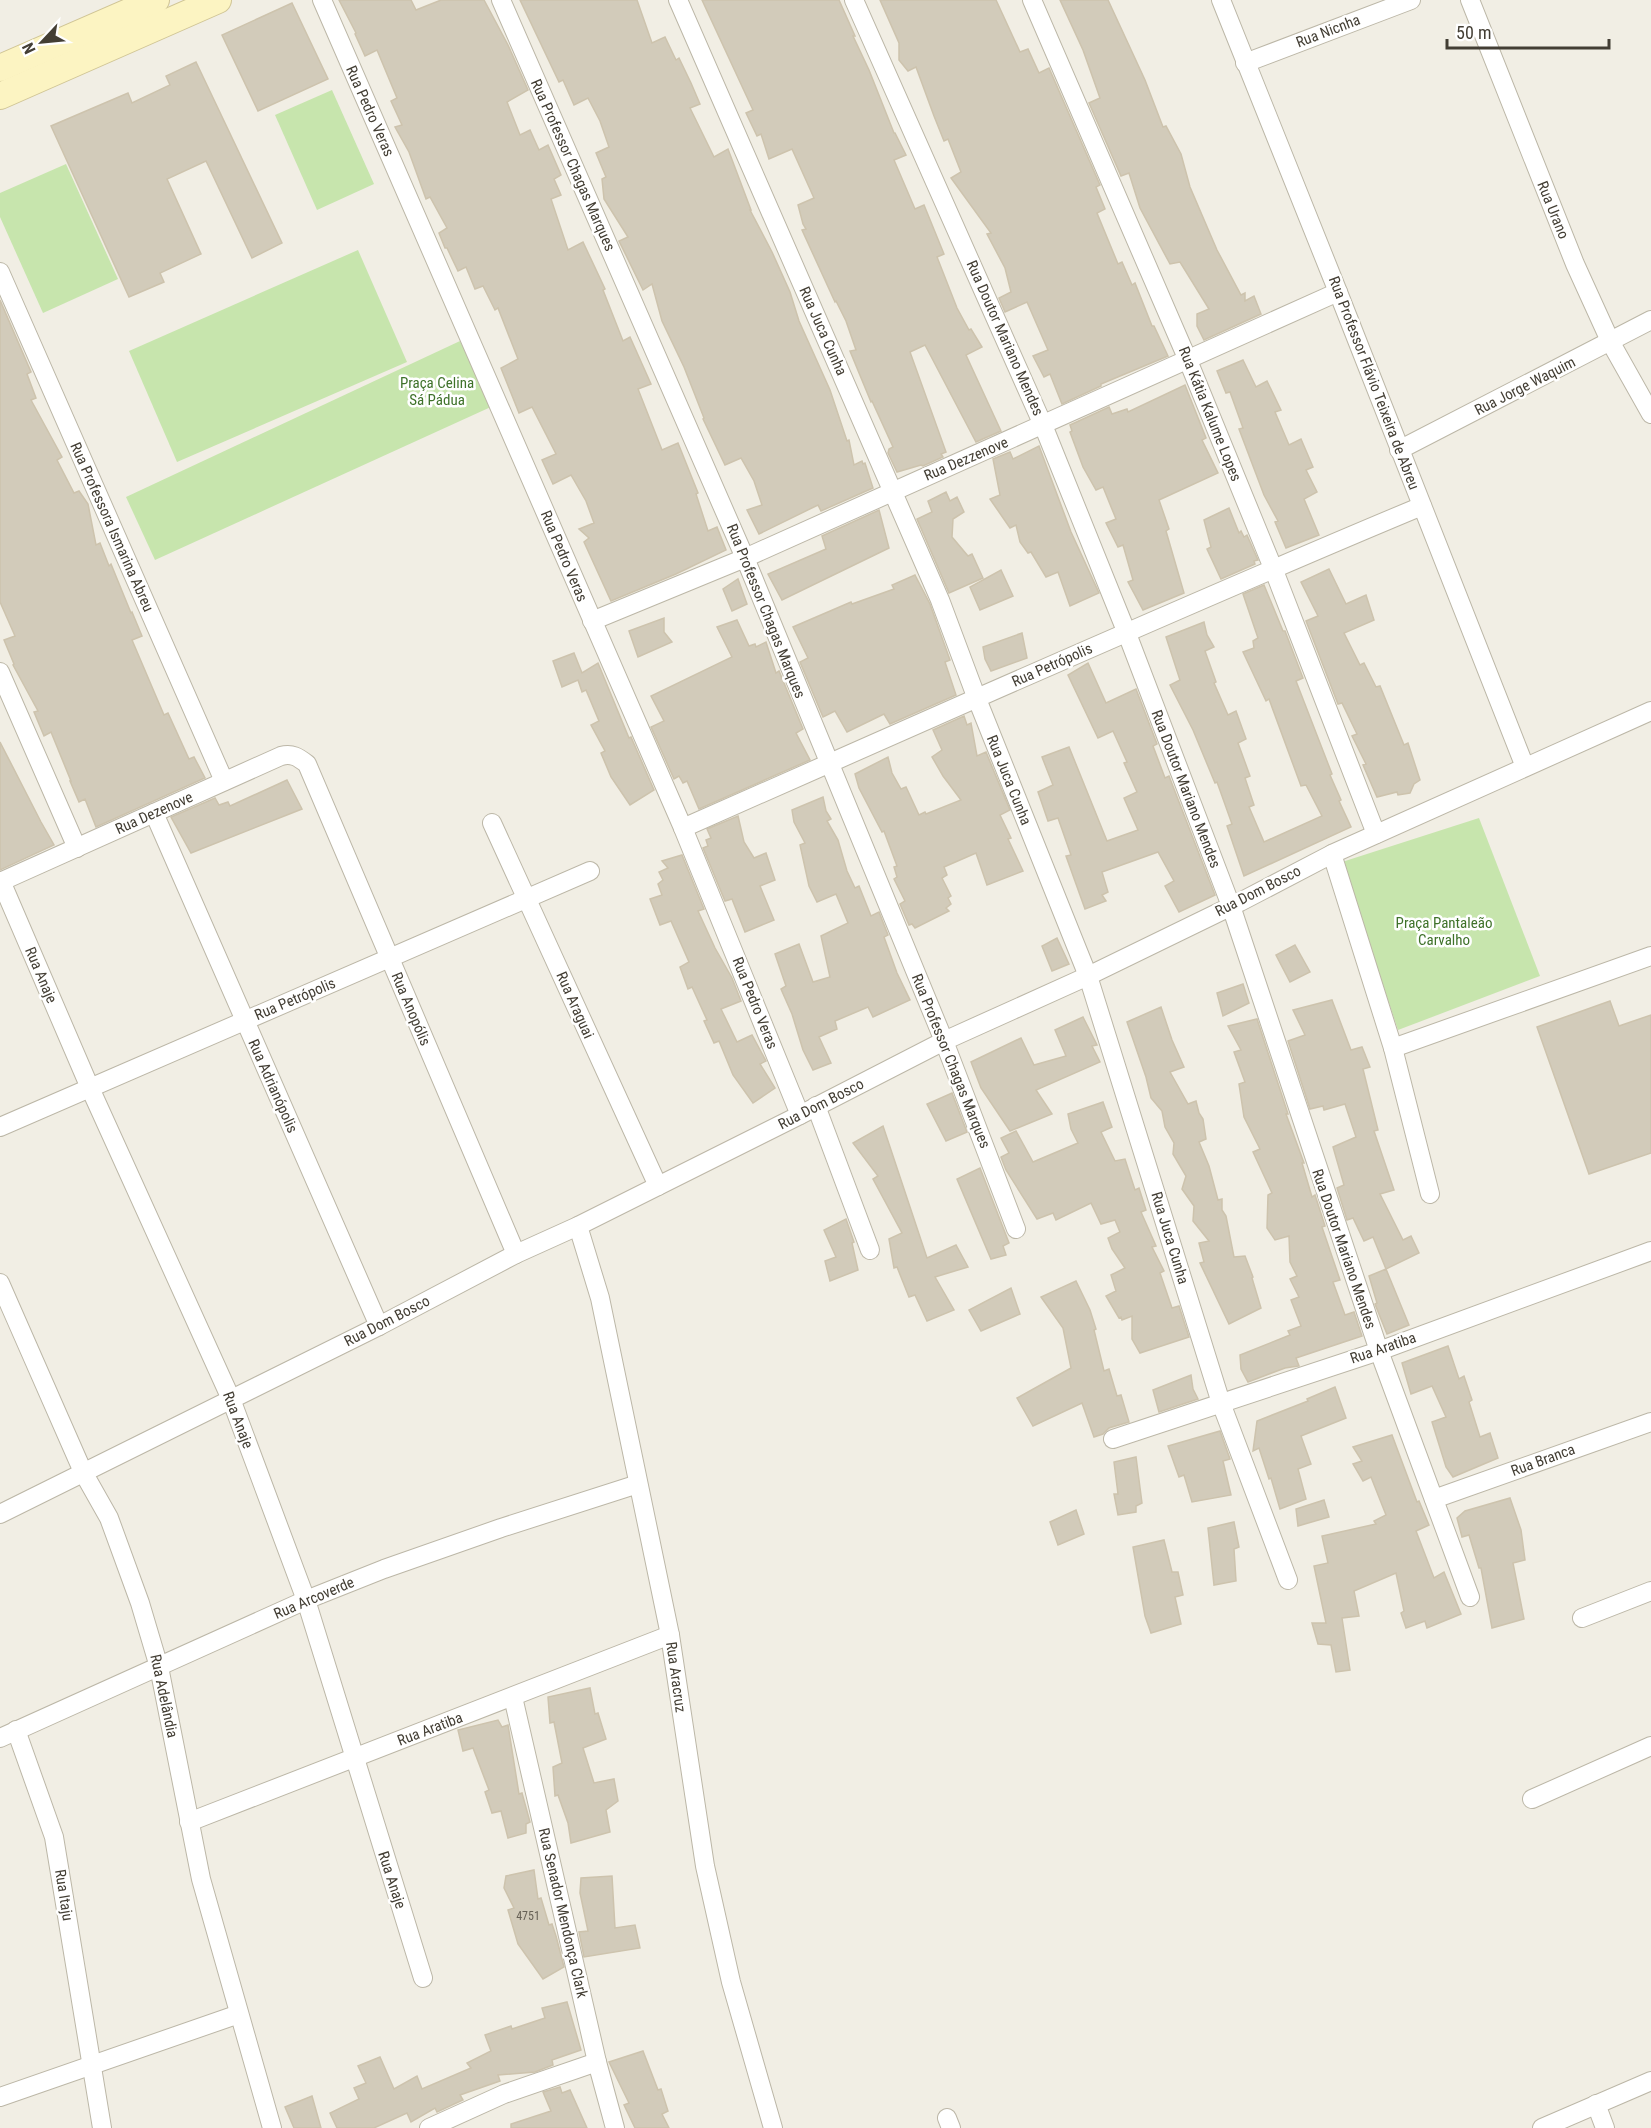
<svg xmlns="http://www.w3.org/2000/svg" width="1651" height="2128" font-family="'Roboto Condensed',sans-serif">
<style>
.green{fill:#c7e5ad}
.building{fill:#d2cbba;stroke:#cdc3ad;stroke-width:1.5}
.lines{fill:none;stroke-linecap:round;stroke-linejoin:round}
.minor-casing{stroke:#bcb7a7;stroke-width:20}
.secondary-casing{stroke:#d0c595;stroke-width:28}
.minor{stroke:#fff;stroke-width:18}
.secondary{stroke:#fcf4c2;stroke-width:26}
.labels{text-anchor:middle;stroke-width:5;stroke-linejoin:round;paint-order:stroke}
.number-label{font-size:12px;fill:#676156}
.street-label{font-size:15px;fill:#433e34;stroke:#fff}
.park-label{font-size:15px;fill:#3f722a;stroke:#fff}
</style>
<rect width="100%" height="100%" fill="#f1eee4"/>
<g class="green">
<path d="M332,90L374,184L317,210L275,115Z"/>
<path d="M66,164L118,279L43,313L0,217V193Z"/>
<path d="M358,250L407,362L177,462L129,351Z"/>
<path d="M460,341L493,406L155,560L126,497Z"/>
<path d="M1479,818L1540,976L1398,1030L1342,862Z"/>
</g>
<g class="building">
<path d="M339,0H411L416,10L441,0H484L508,45L528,90L507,102L520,135L530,130L539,150L548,145L561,175L554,179L561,195L551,199L568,250L583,242L605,289L603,290L623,341L630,337L651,384L638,389L662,450L678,443L698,493L696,494L708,531L717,527L726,550L676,574L611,601L584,542L589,538L579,529L594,523L586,501L571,475L553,484L542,460L556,454L532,407L519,413L501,368L518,359L498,308L495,310L483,286L475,289L466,267L458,271L447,248H445L439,233L447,228L430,197L426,199L409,152L395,127L402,125L391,101L397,98L377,50L365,56L355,34L356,33Z"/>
<path d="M520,0H637L652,43L665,37L676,60L679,58L691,83L700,104L690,108L714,157L728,149L751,210H750L772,252L790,292L799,321L830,390L847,441L849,440L854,465L862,461L863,464L865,463L873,488L821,511L818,505L759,534L747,510L762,505L754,481L741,458L725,465L703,419L704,418L684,367L662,321L652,284L643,290L619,241L628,237L604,199L602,179L606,177L596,153L609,147L600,121L588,98L574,105L563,80L559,82Z"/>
<path d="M702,0H839L855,36H853L869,70L894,133H895L906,155L894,160L915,209L924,205L944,254L937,257L957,308L969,330L971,329L982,347L966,355L1001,431L976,442L925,345L910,352L946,452L941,454L943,457L923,466L921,465L897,472L888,453L889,449L893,447L872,401L871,402L850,351L856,350L846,321L836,301L835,302L802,230L806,229L803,224L798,205L814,198L792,149L769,159L761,134L757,136L746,113L753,110Z"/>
<path d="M880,0H996L1020,52L1028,49L1039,73L1049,68L1100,185L1096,187L1105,209L1097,213L1118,264L1122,262L1132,285L1135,283L1152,326H1154L1168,356L1101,384V386L1062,404L1050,374L1044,377L1033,356L1048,350L1027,302L1005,312L999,298L1011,292L1005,268L987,234L991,233L951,178L961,172L948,139L944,141L934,116L916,67L908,71L899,60V43Z"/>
<path d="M1060,0H1108L1145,80L1163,127L1166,126L1181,154L1190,187L1217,250L1241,295L1245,293V301L1254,296L1261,314L1204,340L1197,326V314L1209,309L1180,262L1170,264L1140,208L1129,173L1121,176L1089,103L1100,98L1083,50Z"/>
<path d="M292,3L328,79L258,111L222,35Z"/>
<path d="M196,62L282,243L252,258L206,161L167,179L201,254L160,273L164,282L129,297L51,126L128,93L132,103L170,85L166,76Z"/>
<path d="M0,300L31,372L27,374L36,398L31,400L62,457L57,460L74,493L79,491L88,504L96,545L100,543L109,566L111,564L131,613L132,612L142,636L132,640L164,715L168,713L189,759L194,757L205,778L96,827L85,799L79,802L70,781H71L51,732L44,736L34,712L38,711L13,665L14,664L4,640L15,636L0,602Z"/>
<path d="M1243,360L1256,387L1267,381L1281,410L1275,412L1289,445L1301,439L1313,467L1306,470L1317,492L1304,499L1319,535L1286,548L1275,522L1278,521L1264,495L1239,429L1243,428L1230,392L1226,393L1217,371Z"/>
<path d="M1185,385L1206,438L1202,440L1218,473L1159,500L1169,529L1166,531L1184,593L1143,610L1128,582L1133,580L1123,545L1118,547L1106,523L1116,519L1103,487L1096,490L1083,467L1070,432L1072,431L1070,425L1109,407L1112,414L1127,409L1128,412Z"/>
<path d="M1039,446L1071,532L1099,593L1070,606L1058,572L1046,577L1031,552L1028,553L1020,542L1016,525L1010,528L990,499L1000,495L993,459L1010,452L1013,459Z"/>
<path d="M946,492L950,501L957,497L964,512L953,519L952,537L968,556L972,554L983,578L949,593L917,519L932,512L928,501Z"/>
<path d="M1229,508L1239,533L1241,531L1244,537L1247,535L1258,560L1254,561L1255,564L1221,579L1207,549L1211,547L1204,520Z"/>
<path d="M879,510L889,548L782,600L768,574L826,549L822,536Z"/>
<path d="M1329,569L1346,604L1366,595L1374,620L1344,633L1360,665L1364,663L1376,687L1380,686L1404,745L1408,743L1420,780L1414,784L1410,793L1398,795L1397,792L1377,797L1363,765L1366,764L1352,736L1357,734L1342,703L1338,704L1306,621L1318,616L1301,582Z"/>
<path d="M1001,570L1013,596L980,610L970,587Z"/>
<path d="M915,575L930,604L950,660L945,662L956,695L890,724L884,714L847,732L835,711L823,717L800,662L808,658L793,627L851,602L852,604L894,589L892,585Z"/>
<path d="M738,579L747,604L732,611L723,589Z"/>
<path d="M1264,585L1283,631H1285L1303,678L1296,681L1332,774L1330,775L1341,800L1339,801L1351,827L1244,876L1227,826L1232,824L1217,782L1215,783L1193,730L1170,685L1180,680L1166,637L1204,622L1207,635L1214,647L1205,651L1216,682L1214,683L1228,715L1236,711L1246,739L1238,743L1250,776L1245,778L1254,805L1249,807L1264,842L1322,816L1306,785L1301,786L1269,699L1266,701L1243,652L1254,648L1253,641L1258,638L1243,594Z"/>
<path d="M664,618V632L672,642L638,657L629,631Z"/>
<path d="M737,620L749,646L755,644L756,647L766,642L776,673L779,671L803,729L796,733L810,760L699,809L687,781L683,783L679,776L674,779L651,727L664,721L651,696L732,657L717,627Z"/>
<path d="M1022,633L1027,658L991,671L985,659L983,647Z"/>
<path d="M574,653L582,673L598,663L629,738L631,737L654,790L630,805L611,777L601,753L605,751L591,725L599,721L586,690L582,692L578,680L562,687L553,661Z"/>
<path d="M1088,663L1106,703L1136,689L1157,744L1153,746L1165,778L1169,776L1215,895L1179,912L1165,886L1174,881L1158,852L1102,872L1108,892L1102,895L1106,901L1085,909L1066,856L1071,855L1058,818L1048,821L1038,792L1053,785L1042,757L1069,747L1107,841L1138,830L1124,798L1137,792L1124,763L1127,762L1113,731L1098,738L1068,675Z"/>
<path d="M964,716L967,725L971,723L977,756L986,752L1010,810L1000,815L1011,838L1008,839L1023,871L987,885L976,853L944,867L947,875L942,878L951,896L948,898L951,904L946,908L949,911L915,928L912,924L909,925L900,904L905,901L894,879L897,877L894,867L897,866L884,831L882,832L859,788L855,774L888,757L892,773L901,789L906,787L919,815L925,812L926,814L961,800L943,776L932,757L942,750L933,730Z"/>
<path d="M0,742L41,822L54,845L0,870Z"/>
<path d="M287,780L302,809L191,853L171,817L215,798L219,805L228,802L230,806Z"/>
<path d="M823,797L826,811L831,819L827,821L838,840L847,871L855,888L859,886L871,916L879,912L888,935L884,937L897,973L910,1000L873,1017L868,1007L835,1021L837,1029L819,1037L831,1063L813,1070L803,1050L792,1014L781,989L786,986L775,954L799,944L813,982L830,977L821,936L848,923L836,894L817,902L809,886L800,845L805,843L794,822L792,810Z"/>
<path d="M738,816L744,842L754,858L766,853L775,880L760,886L774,920L745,932L732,899L725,901L703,848L708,846L706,840L711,838L707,829Z"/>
<path d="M682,855L704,909L698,911L715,948L732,978L741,1001L721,1009L737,1042L752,1035L766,1061L760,1064L775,1088L753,1103L733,1075L719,1041L714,1043L704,1021L707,1020L692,987L688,989L680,967L689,962L671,921L660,925L650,899L662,895L658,884L663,880L659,872L668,868L662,861Z"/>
<path d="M1057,938L1069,964L1052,971L1042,946Z"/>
<path d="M1295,945L1310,972L1290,982L1276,955Z"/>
<path d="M1243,984L1249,1003L1223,1016L1217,993Z"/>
<path d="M1332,1000L1351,1050L1362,1047L1370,1067L1363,1069L1378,1130L1374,1131L1394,1190L1380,1194L1403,1240L1411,1236L1419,1253L1386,1269L1373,1237L1364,1241L1353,1218L1347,1220L1337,1188L1344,1185L1333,1147L1356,1137L1345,1104L1324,1110L1323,1106L1310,1109L1288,1041L1305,1035L1293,1010Z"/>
<path d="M1610,1001L1619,1026L1651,1015V1153L1589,1174L1537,1027Z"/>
<path d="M1161,1007L1172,1040L1184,1067L1170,1072L1188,1104L1196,1101L1199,1113L1203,1119L1206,1139L1199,1142L1209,1166L1218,1200L1222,1199V1210L1226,1216L1234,1257L1245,1256L1253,1277L1252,1278L1261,1308L1229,1324L1200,1263L1204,1262L1199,1243L1209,1241L1193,1221L1194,1206L1182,1189L1186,1176L1173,1154L1174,1143L1165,1127L1162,1111L1151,1098L1146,1077L1127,1022Z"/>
<path d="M1083,1017L1097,1045L1092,1046L1100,1062L1036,1090L1052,1114L1010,1131L981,1088L971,1062L1021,1038L1034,1065L1066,1056L1055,1030Z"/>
<path d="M1257,1019L1288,1114H1286L1304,1163H1302L1312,1197L1315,1195L1325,1226L1322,1227L1340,1280L1333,1282L1345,1315L1354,1312L1362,1336L1296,1358L1299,1366L1285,1368L1248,1382L1241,1369L1240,1355L1290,1335L1288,1331L1301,1326L1291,1300L1299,1297L1290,1279L1297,1276L1290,1262L1289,1236L1275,1240L1267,1228L1268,1195L1272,1193L1253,1152L1260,1149L1244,1117L1239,1084L1245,1082L1234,1052L1241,1050L1228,1026Z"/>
<path d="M952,1093L967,1132L946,1141L927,1104Z"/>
<path d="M1103,1102L1112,1127L1101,1132L1115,1161L1125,1159L1135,1190L1139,1188L1146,1210L1141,1212L1156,1246L1152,1247L1164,1271L1160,1273L1172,1308L1179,1306L1189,1337L1140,1353L1132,1339V1316L1122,1320L1121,1317L1119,1318L1106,1296L1116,1291L1111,1275L1125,1268L1112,1249L1108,1238L1120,1232L1115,1220L1101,1224L1091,1203L1056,1220L1053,1213L1037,1219L1006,1170L1001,1157L1009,1153L1001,1138L1016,1131L1033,1162L1078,1143L1071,1129L1068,1114Z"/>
<path d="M883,1126L927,1258L956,1245L968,1267L935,1277L954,1310L927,1321L915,1295L909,1297L897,1267L894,1268L889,1239L902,1233L873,1179L878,1176L853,1143Z"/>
<path d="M980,1168L1009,1243L1003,1246L1006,1255L991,1259L957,1179Z"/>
<path d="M846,1219L854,1242L852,1243L858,1270L830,1281L825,1261L836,1257L824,1230Z"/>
<path d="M1386,1269L1409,1325L1387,1334L1375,1304L1377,1303L1369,1276Z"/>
<path d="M1076,1281L1090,1310L1096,1329L1094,1330L1104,1371L1109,1369L1117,1396L1121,1395L1129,1422L1109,1428L1103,1434L1094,1437L1082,1403L1033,1426L1017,1398L1071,1368L1063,1328L1041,1297Z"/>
<path d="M1011,1288L1020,1314L981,1331L969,1310Z"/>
<path d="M1448,1346L1459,1379L1464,1376L1472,1400L1469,1402L1480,1437L1490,1433L1498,1458L1453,1477L1446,1467L1432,1422L1446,1417L1432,1386L1411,1394L1402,1363Z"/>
<path d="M1191,1375L1193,1389L1198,1399L1159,1412L1153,1390Z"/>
<path d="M1335,1387L1346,1418L1301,1436L1311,1464L1298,1469L1306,1499L1280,1509L1271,1478L1269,1479L1259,1448L1253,1451L1257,1421L1308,1401L1307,1399Z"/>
<path d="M1220,1431L1230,1459L1223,1461L1231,1495L1192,1502L1184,1475L1179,1477L1168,1446Z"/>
<path d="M1392,1435L1417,1502L1419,1501L1429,1525L1416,1531L1434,1578L1444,1572L1461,1614L1427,1628L1425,1621L1406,1628L1401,1613L1404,1611L1396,1573L1354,1591L1359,1616L1342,1618L1350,1670L1336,1672L1331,1645L1318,1644L1312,1623H1326L1314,1566L1328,1563L1322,1536L1376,1524L1374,1521L1386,1515L1371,1477L1363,1481L1353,1464L1362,1461L1353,1447Z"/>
<path d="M1136,1457L1142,1503L1136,1506V1512L1118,1515L1114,1494H1118L1114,1462Z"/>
<path d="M1510,1498L1521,1530L1525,1560L1513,1563L1524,1619L1492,1628L1481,1568H1479L1469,1535L1462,1537L1457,1518L1465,1511Z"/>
<path d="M1324,1500L1329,1517L1298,1526L1296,1509Z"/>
<path d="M1076,1510L1084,1534L1058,1545L1050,1522Z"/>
<path d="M1234,1522L1239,1547L1234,1549L1236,1581L1214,1585L1208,1528Z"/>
<path d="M1164,1540L1172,1572H1178L1183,1595L1175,1597L1181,1624L1151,1633L1145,1616L1133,1547Z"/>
<path d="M590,1688L595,1714L598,1713L606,1739L583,1748L594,1783L614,1779L618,1801L606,1810L610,1832L571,1843L568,1823L558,1795L555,1796L553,1767L562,1763L554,1722L550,1723L548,1697Z"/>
<path d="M498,1720L502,1727L508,1725L519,1794L522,1793L530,1822L526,1824V1833L508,1838L501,1811L492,1813L485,1792L489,1790L473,1748L463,1751L458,1730Z"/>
<path d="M534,1870L538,1899L541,1898L549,1925L552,1924L556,1936L564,1967L543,1979L518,1944L508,1910L514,1908L504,1888L506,1876Z"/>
<path d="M612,1876L615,1928L635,1925L640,1948L584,1957L579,1932L588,1931L580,1893L581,1878Z"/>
<path d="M567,2002L581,2050L552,2060L553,2065L535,2072L498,2075L500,2081L460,2095L463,2100L437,2112L435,2108L411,2122L407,2113L374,2128H337L330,2113L359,2099L354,2088L366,2083L358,2066L380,2057L394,2089L417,2076L422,2089L471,2068L467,2063L491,2051L485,2035L511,2026L512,2029L545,2018L542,2008Z"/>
<path d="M643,2051L658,2090L661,2089L668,2111L662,2114L669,2128H635L624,2105L629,2103L609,2062Z"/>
<path d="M560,2087L562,2093L570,2090L587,2128H511V2124L551,2111L543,2092Z"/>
<path d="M312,2096L321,2128H294L285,2107Z"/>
</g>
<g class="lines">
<g class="minor-casing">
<g id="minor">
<path d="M322,0L683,828L800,1115"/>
<path d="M501,0L745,558L944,1041L1016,1229"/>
<path d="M678,0L940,600L977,699L1088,976L1221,1403L1288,1580"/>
<path d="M854,0L1043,425L1126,631L1231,906L1379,1351L1470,1597"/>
<path d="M1032,0L1187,358L1273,568L1376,834"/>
<path d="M1221,0L1338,292L1525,767"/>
<path d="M1470,0L1575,264L1611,343L1651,414"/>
<path d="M1245,63L1411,0"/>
<path d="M0,272L224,781"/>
<path d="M1399,450L1651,320"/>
<path d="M592,621L745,558L1338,292"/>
<path d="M0,672L77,848"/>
<path d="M154,813L379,1326"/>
<path d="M492,823L658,1186"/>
<path d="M683,828C781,784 879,742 977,698C1125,633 1273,568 1422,506"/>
<path d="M1332,854L1393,1048L1430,1194"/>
<path d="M1,881L90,1088L231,1399L306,1600L423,1978"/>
<path d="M0,882L281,756C292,753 298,757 307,764L516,1254"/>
<path d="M1393,1048L1651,956"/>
<path d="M816,1106L870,1250"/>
<path d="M0,1127L590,871"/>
<path d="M578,1226L600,1298L670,1635L705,1866L731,1982L773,2128"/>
<path d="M0,1283L83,1472L109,1518L140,1603L159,1667L201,1879L272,2128"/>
<path d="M1113,1439L1379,1351L1651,1251"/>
<path d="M1434,1499L1651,1422"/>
<path d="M0,1514L379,1326L516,1254L578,1226L800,1115L944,1041L1088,976L1240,902L1332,854L1651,711"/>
<path d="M1582,1618L1651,1591"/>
<path d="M513,1697L597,2062L615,2128"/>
<path d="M16,1730L54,1837L102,2128"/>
<path d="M0,1738L306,1600L384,1569L501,1528L638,1484"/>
<path d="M1532,1799L1651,1746"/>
<path d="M189,1822L670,1635"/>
<path d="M0,2097L239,2014"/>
<path d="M1596,2104L1605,2128"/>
<path d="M947,2118L951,2128"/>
<path d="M429,2128L504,2094L597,2062"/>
<path d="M1542,2128L1651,2081"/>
</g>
</g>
<g class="secondary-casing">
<g id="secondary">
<path d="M0,68L156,0"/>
<path d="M0,96L218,0"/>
</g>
</g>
<use href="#minor" class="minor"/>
<use href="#secondary" class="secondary"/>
</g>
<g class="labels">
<g class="number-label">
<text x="528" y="1920">4751</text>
</g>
<g class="street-label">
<text transform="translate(1328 31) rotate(-21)" y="5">Rua Nicnha</text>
<text transform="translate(370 111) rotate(66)" y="5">Rua Pedro Veras</text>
<text transform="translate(573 165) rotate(66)" y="5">Rua Professor Chagas Marques</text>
<text transform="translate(1553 210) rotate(68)" y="5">Rua Urano</text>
<text transform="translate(823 331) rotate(66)" y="5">Rua Juca Cunha</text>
<text transform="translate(1005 338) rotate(66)" y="5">Rua Doutor Mariano Mendes</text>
<text transform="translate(1374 383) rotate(69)" y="5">Rua Professor Flávio Teixeira de Abreu</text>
<text transform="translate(1525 386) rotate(-27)" y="5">Rua Jorge Waquim</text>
<text transform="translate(1210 414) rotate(68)" y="5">Rua Kátia Kalume Lopes</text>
<text transform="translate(966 459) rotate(-23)" y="5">Rua Dezzenove</text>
<text transform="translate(112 527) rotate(66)" y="5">Rua Professora Ismarina Abreu</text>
<text transform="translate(564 556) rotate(67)" y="5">Rua Pedro Veras</text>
<text transform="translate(766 611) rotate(68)" y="5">Rua Professor Chagas Marques</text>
<text transform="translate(1052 665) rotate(-24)" y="5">Rua Petrópolis</text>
<text transform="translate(1009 780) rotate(68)" y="5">Rua Juca Cunha</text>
<text transform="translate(1186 789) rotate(69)" y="5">Rua Doutor Mariano Mendes</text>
<text transform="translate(154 813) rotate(-24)" y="5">Rua Dezenove</text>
<text transform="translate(1258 891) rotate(-27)" y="5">Rua Dom Bosco</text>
<text transform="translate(41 975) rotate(67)" y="5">Rua Anaje</text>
<text transform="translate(295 999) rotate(-23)" y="5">Rua Petrópolis</text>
<text transform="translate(755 1003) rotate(68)" y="5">Rua Pedro Veras</text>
<text transform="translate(575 1005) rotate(66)" y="5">Rua Araguai</text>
<text transform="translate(411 1009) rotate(67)" y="5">Rua Anopólis</text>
<text transform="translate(951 1061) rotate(68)" y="5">Rua Professor Chagas Marques</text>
<text transform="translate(273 1086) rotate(66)" y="5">Rua Adrianópolis</text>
<text transform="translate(821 1104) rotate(-27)" y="5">Rua Dom Bosco</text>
<text transform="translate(1170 1238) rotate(73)" y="5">Rua Juca Cunha</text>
<text transform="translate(1344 1249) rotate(71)" y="5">Rua Doutor Mariano Mendes</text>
<text transform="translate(387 1321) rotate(-27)" y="5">Rua Dom Bosco</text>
<text transform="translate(1383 1348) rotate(-19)" y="5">Rua Aratiba</text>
<text transform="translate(238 1420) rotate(69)" y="5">Rua Anaje</text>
<text transform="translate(1543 1460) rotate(-20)" y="5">Rua Branca</text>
<text transform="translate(314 1598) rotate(-23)" y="5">Rua Arcoverde</text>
<text transform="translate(676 1677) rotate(82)" y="5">Rua Aracruz</text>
<text transform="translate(164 1696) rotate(78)" y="5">Rua Adelândia</text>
<text transform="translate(430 1729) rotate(-21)" y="5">Rua Aratiba</text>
<text transform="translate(392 1880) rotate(72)" y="5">Rua Anaje</text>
<text transform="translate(64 1895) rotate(81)" y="5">Rua Itaju</text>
<text transform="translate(563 1913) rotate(77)" y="5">Rua Senador Mendonça Clark</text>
</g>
<g class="park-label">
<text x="437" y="388">Praça Celina<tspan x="437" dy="17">Sá Pádua</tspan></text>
<text x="1444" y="928">Praça Pantaleão<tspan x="1444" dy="17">Carvalho</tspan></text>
</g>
</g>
<g transform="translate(42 42) rotate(244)" stroke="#ffffff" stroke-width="4.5" paint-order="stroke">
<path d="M0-4.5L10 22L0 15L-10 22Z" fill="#433e34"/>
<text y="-9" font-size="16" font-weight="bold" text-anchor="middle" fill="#433e34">N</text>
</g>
<path d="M1447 39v9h162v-9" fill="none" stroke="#433e34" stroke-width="3"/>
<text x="1456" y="39" font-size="18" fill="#433e34" stroke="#ffffff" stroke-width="4.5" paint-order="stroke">50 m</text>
</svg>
